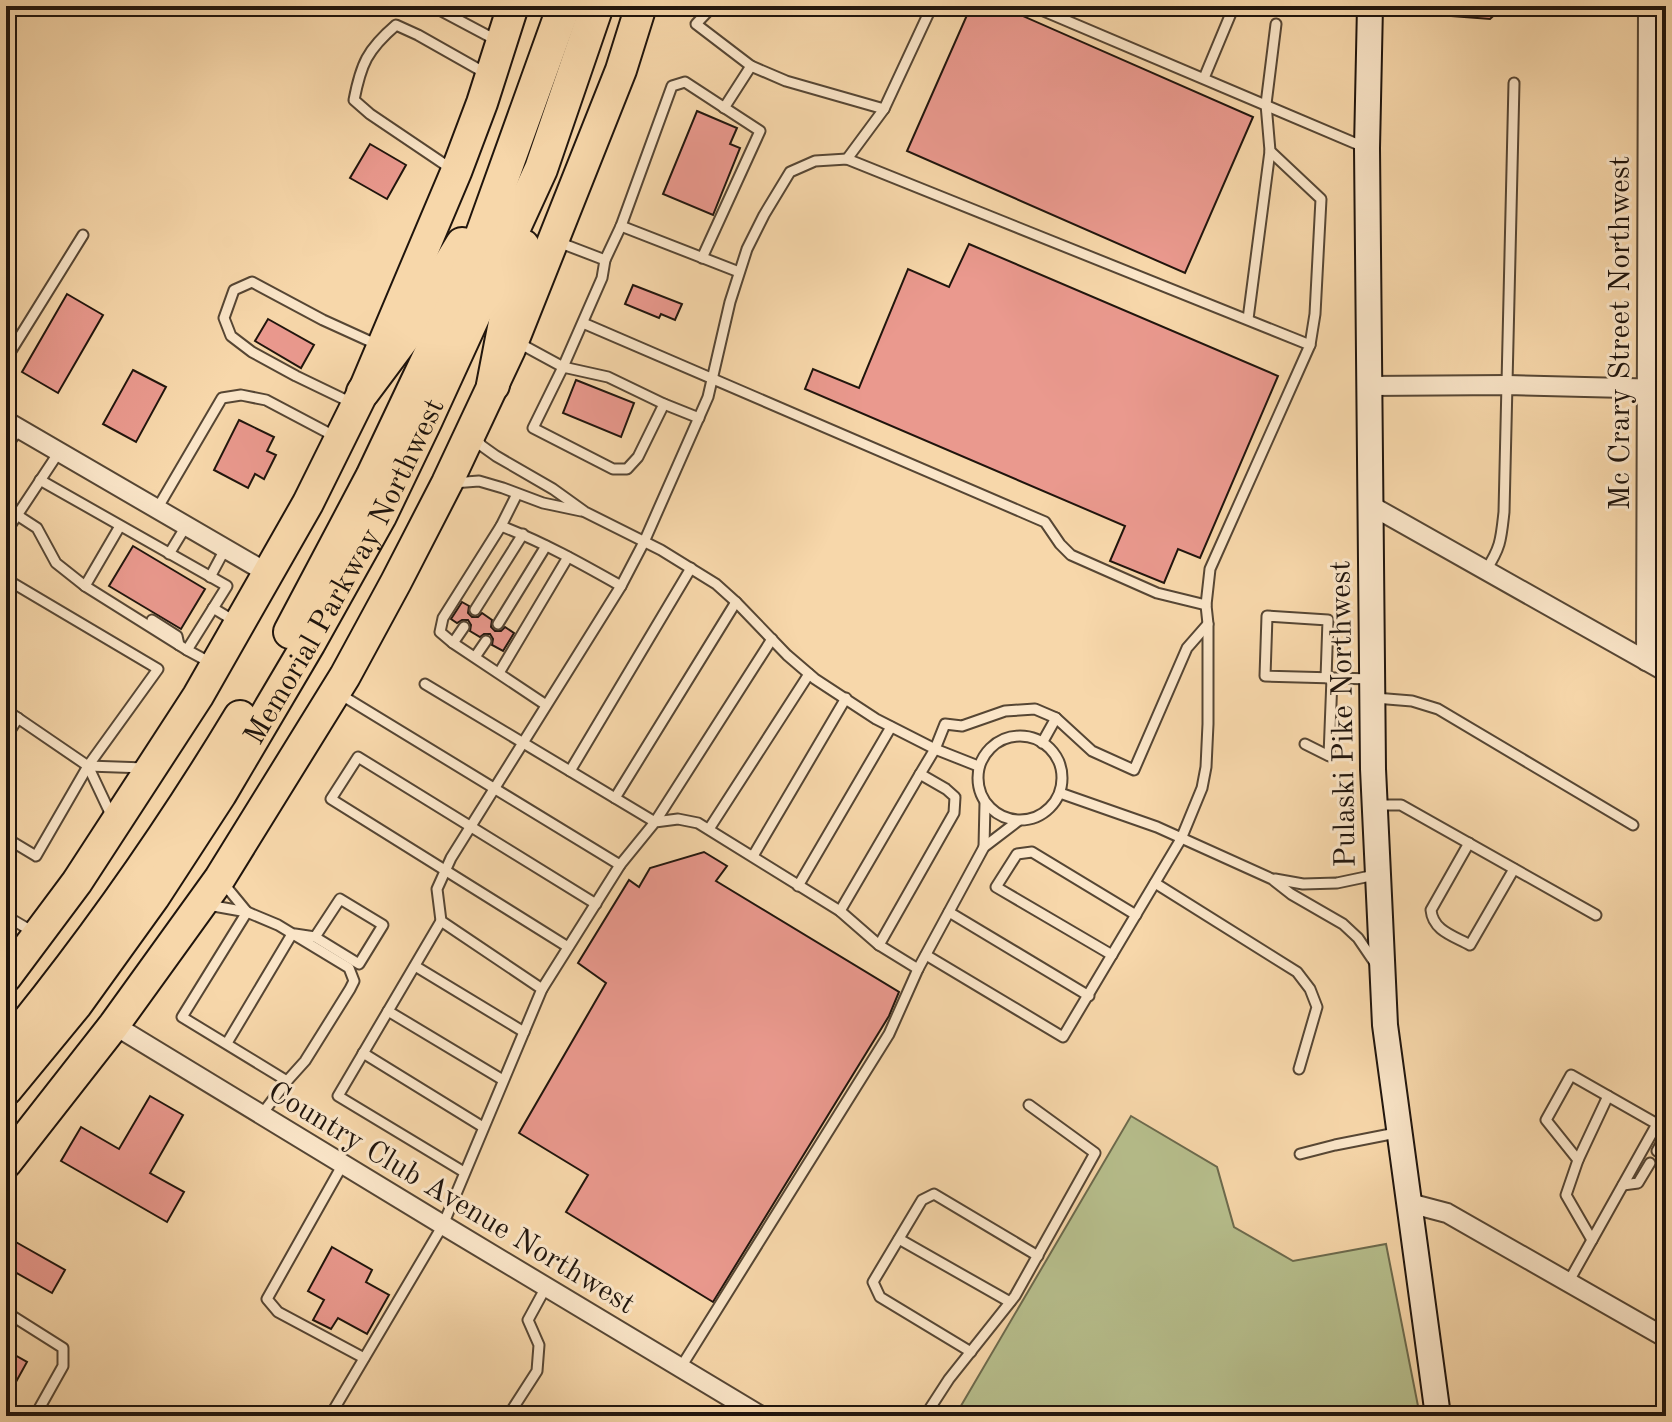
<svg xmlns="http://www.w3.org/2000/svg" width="1672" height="1422" font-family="'Old Standard TT',serif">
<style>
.green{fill:#b7bf8d;stroke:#6c6a4d;stroke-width:2}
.building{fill:#ea998e;stroke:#20150d;stroke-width:2}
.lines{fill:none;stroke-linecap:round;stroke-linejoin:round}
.service-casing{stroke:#564634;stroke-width:13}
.minor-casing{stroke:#564634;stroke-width:22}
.secondary-casing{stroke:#20150d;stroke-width:28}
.trunk-casing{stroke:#20150d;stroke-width:34}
.motorway-casing{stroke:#20150d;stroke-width:36}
.service{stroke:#fae5c8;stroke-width:9}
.minor{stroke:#fae5c8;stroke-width:18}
.secondary{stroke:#fae5c8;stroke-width:24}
.trunk{stroke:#f7d7aa;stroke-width:30}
.motorway{stroke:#f7d7aa;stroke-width:32}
.labels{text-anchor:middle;stroke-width:6;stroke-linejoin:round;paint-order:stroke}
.street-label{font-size:30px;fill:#20150d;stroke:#fae5c8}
</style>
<rect width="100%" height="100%" fill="#f7d7aa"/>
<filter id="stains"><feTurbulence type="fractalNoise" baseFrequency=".0025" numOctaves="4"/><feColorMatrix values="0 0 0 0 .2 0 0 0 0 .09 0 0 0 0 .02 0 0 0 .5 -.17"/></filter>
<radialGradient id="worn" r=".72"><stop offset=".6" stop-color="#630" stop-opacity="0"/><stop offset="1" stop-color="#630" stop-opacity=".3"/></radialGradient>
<path class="green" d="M1131,1116L1217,1167L1234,1227L1293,1261L1386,1244L1420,1416H955Z"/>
<g class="building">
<path d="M971,6H1000L1253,117L1185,273L907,151Z"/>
<path d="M1452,6H1504L1490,19L1452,16Z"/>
<path d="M697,111L737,128L730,144L740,148L713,215L663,194Z"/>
<path d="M370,144L406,165L387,199L350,178Z"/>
<path d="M969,244L1278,376L1200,558L1178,549L1164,583L1110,561L1125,526L805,389L813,369L859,388L908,269L949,287Z"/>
<path d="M633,285L682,304L675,320L661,314L659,318L625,304Z"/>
<path d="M67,294L103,315L58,393L22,372Z"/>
<path d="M268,319L314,345L301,368L255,341Z"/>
<path d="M133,370L166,387L136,442L103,424Z"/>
<path d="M576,380L634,403L621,437L563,413Z"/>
<path d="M239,420L274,437L267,451L276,455L264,479L255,474L248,488L214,470Z"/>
<path d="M133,546L205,589L181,629L109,586Z"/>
<path d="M462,602L469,606L468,613L472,617H478L482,613L492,620L491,627L495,631H501L505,627L514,633L503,651L492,645L493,639L490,634H484L480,637L470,631L471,625L468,620H462L457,623L451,619Z"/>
<path d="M704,852L727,866L716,881L899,992L889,1016L713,1302L566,1212L588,1175L519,1133L606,983L578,963L629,880L639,887L650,868Z"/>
<path d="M150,1096L183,1115L150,1173L184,1192L167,1222L61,1161L81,1127L119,1149Z"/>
<path d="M14,1241L65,1270L52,1293L6,1267V1256Z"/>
<path d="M332,1247L372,1270L366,1282L389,1295L367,1334L338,1318L331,1329L313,1320L324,1300L308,1291Z"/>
<path d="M6,1350L27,1362L6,1400Z"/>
</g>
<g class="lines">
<g class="service-casing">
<g id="service">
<path d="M432,6L496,40"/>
<path d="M713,6L696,24L751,66L786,81L884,109"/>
<path d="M1032,6L1364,147"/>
<path d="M1276,24L1266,104L1270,151L1321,199L1315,314L1310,345"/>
<path d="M1204,78L1234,6"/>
<path d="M724,108L751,66"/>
<path d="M847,159L884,109L932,6"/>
<path d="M453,170L370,114L354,100C361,64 367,50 396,25L418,35L487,74"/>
<path d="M621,226L739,272"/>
<path d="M558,242L605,260"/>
<path d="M1248,319L1270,151"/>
<path d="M583,323L1045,522L1060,544L1071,555L1157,593L1206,605"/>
<path d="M517,342L563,367L608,377L664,404L638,457L627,469H613L533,428L563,367L602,278L605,260L621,226L672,86L685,82L760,131L702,258"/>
<path d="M6,359L83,235"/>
<path d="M352,403L296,376L252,352L231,336L224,318L234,290L252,282L323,320L378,345"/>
<path d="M664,404L699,418"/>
<path d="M476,439L482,446L496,456L553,489L585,512L661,550L716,584L736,602L787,655L815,679L876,719L935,749L978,766"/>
<path d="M6,447L19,429"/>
<path d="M40,480L227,586L187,650L213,664"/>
<path d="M453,483L479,481L503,488L543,503L581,511"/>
<path d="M517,494L501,526L443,618L440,632L453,643L546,705"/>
<path d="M157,509L222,398L241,395L266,400L336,437"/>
<path d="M17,515L37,528L56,563L85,586L187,650"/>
<path d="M501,526C543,542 582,564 621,586"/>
<path d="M6,532L59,452"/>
<path d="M169,554L186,526"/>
<path d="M1486,570C1501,547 1501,539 1504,512L1514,83"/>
<path d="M210,577L225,549"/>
<path d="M6,579L158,669L88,766L36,856L6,838"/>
<path d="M85,586L120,526"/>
<path d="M213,608L236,622"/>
<path d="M475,610L523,534"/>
<path d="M152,620L177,636L179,645"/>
<path d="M498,624L546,546"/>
<path d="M453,643L464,627"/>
<path d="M475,657L486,641"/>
<path d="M499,673L568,557"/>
<path d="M1326,678L1328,620L1267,616L1265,676L1372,679"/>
<path d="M425,684L655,822L772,639"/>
<path d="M338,693L620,865"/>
<path d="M1375,698L1412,701L1438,709L1633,825"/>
<path d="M6,710L88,766L112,817"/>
<circle cx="1020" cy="778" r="42"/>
<path d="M6,737L18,718"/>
<path d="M1042,743L1056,718"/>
<path d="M1305,744L1329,756L1332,678"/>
<path d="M88,766L145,768"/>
<path d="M570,771L691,568"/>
<path d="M920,774L935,749L945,724L962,726L1005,711L1035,709L1056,718L1092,751L1134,770L1187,648L1208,624"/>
<path d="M1060,793L1157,827L1272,879L1291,894L1343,924L1358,938L1375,963"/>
<path d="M615,798L736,602"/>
<path d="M1375,805H1401L1596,915"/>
<path d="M709,829L809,674"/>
<path d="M1469,843L1431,910C1433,931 1454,936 1470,945L1514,869"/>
<path d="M984,847L985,803"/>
<path d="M753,856L846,698"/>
<path d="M1275,879L1303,884L1337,883L1375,875"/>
<path d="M1155,883L1297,972L1310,989L1317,1007L1299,1069"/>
<path d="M224,884L247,912"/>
<path d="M798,886L891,727"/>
<path d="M208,905L247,912L278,925L349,968L354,981L350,989L305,1061L287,1081L262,1114"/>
<path d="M840,911L920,774L946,789L955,797L954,813L879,945"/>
<path d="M247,912L182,1017L287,1081"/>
<path d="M949,912L1089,996"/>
<path d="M6,916L35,933"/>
<path d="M441,921L338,1096L464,1172"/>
<path d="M295,934L315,937L340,899L383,925L359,964L315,937"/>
<path d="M568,947L331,799L358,757L596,904"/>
<path d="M1112,955L996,887L1017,854L1032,852L1136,915"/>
<path d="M415,966L524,1032"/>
<path d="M542,989L620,865L655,822L678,819L698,823L840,911L879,945L918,969"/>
<path d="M388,1011L503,1080"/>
<path d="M227,1043L292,934"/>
<path d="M363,1053L483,1127"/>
<path d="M1657,1124L1592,1240L1566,1195L1578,1160L1546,1120L1571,1075L1657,1124L1666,1129"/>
<path d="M1657,1151L1666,1135"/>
<path d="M1300,1154L1335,1145L1396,1133"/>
<path d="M1578,1160L1608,1096"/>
<path d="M343,1164L267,1299L278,1312L364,1358"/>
<path d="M1623,1185L1638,1183L1650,1163"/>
<path d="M899,1239L1010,1302"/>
<path d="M1569,1281L1592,1240"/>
<path d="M6,1312L63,1348V1366L35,1416"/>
<path d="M971,1352L880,1297L873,1282L922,1200L934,1194L1038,1256"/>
<path d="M681,1367L889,1034L918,969L984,847L1018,821"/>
<path d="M330,1416L443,1225L542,989L441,921L437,889L451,858L621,586L644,542L708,397L730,302L747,249L764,215L790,172L815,161L847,159L1310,345L1210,569L1206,605L1208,624V724L1206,767L1202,788L1181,839L1063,1037L926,955"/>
<path d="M508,1416L537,1371L539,1345L528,1320L546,1287"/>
<path d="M925,1416L949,1379L1015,1296L1095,1153L1029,1105"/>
</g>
</g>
<g class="minor-casing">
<g id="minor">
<path d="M1369,386L1507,385L1666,389"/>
<path d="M6,421L269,574"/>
<path d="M1370,505L1666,672"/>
<path d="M1646,661L1648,6"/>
<path d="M114,1025L443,1225L761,1416"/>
<path d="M1409,1203L1447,1213L1666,1338"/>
</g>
</g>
<g class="secondary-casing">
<path id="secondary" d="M1370,6L1367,148L1373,769L1380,917L1385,1025L1438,1416"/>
</g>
<g class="trunk-casing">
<g id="trunk">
<path d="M6,977L77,882L198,696L308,503L363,392L456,172L482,103L513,6"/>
<path d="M6,1163L114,1025L220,878L345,676L396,582L447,483L510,349L621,70L641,6"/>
</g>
</g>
<g class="motorway-casing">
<g id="motorway">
<path d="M493,385L512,286L523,246"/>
<path d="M363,392L413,325L462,244"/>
<path d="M290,632L372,477L453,306L476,251L564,6"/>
<path d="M6,1049C92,944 170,833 240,717"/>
<path id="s1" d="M6,1089L76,1004L153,897L220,794L309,643L380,516L426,420L541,169L597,6"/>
</g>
</g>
<use href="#service" class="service"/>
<use href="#minor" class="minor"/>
<use href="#secondary" class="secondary"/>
<use href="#trunk" class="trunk"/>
<use href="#motorway" class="motorway"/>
</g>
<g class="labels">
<g class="street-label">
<text transform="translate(1619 333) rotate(-90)" y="10">Mc Crary Street Northwest</text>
<text dy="10" stroke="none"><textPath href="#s1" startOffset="620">Memorial Parkway Northwest</textPath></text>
<text transform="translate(1342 714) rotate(-91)" y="10">Pulaski Pike Northwest</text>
<text transform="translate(452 1197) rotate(31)" y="10">Country Club Avenue Northwest</text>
</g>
</g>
<rect width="1672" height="1422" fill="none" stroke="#f7d7aa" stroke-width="32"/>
<rect x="8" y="8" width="1656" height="1406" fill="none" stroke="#20150d" stroke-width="4"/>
<rect x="16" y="16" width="1640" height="1390" fill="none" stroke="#20150d" stroke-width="2"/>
<rect width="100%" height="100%" filter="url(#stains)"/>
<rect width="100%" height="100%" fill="url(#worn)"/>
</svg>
